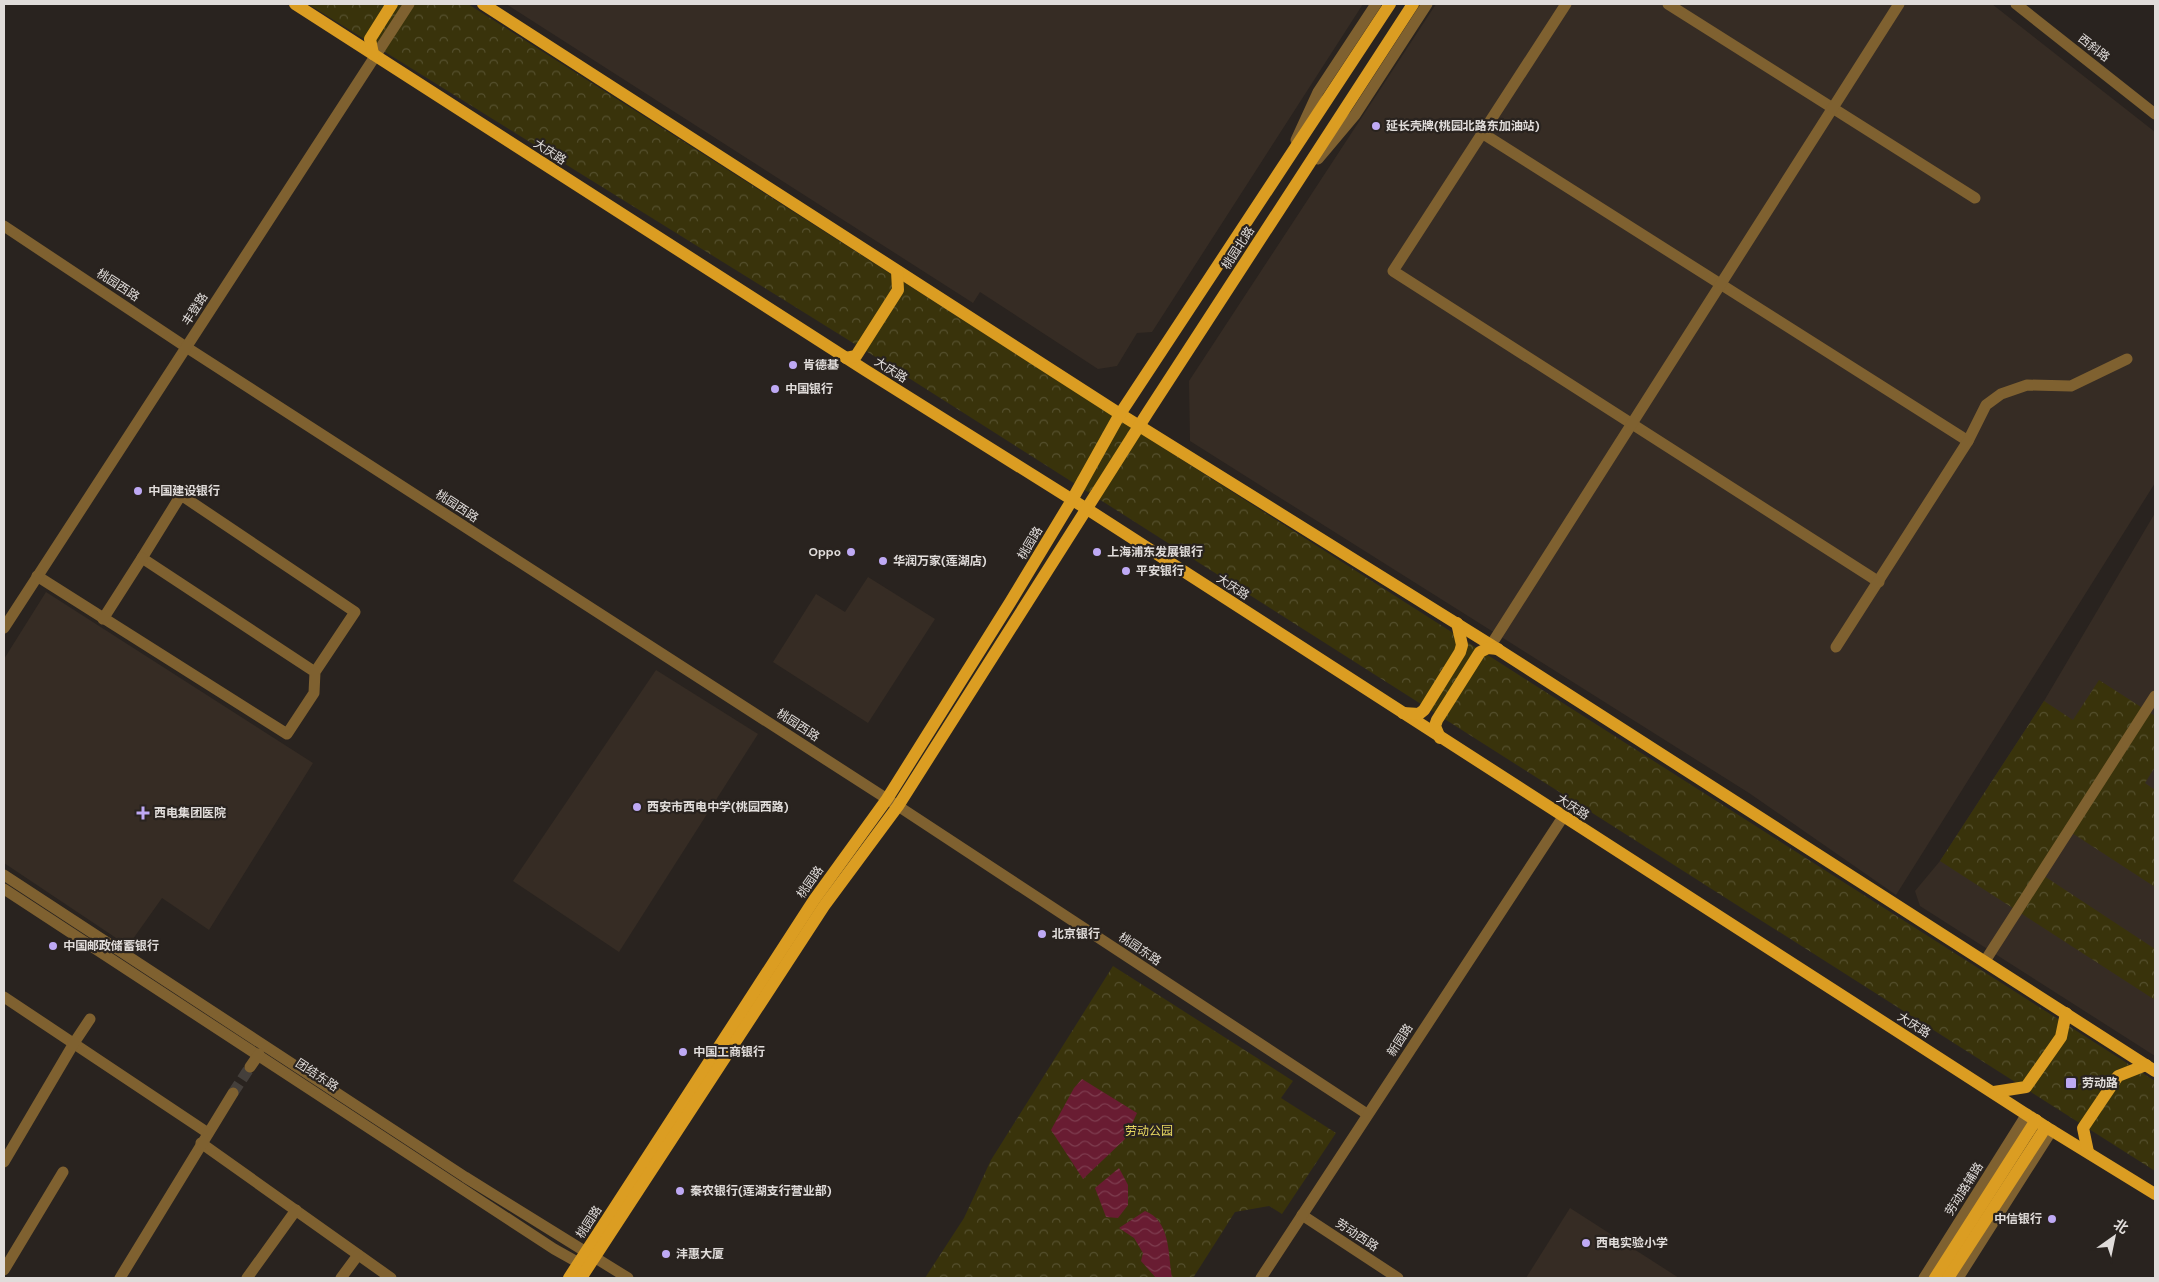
<svg xmlns="http://www.w3.org/2000/svg" width="2159" height="1282" font-family="'DM Sans','Noto Sans SC',sans-serif">
<style>
.built{fill:#362c24}
.park{fill:url(#park-crowns)}
.water{fill:url(#water-waves)}
.lines{fill:none;stroke-linecap:round;stroke-linejoin:round}
.minor-tunnel{stroke:#443f3b;stroke-width:11;stroke-dasharray:11 5.5;stroke-linecap:butt}
.minor{stroke:#7f6130;stroke-width:11}
.major{stroke:#db9d22;stroke-width:12}
.poi-dot{fill:#bea9f4;stroke:#29231f;stroke-width:2}
.labels{text-anchor:middle;stroke-width:4.5;stroke-linejoin:round;paint-order:stroke}
.street-label{font-size:12px;fill:#e0dcda;stroke:#29231f}
.poi-label{font-size:12px;font-weight:bold;fill:#e0dcda;stroke:#29231f;text-anchor:start}
.park-label{font-size:12px;fill:#e7d760;stroke:#29231f}
</style>
<defs>
<pattern id="park-crowns" width="20" height="18" patternUnits="userSpaceOnUse" patternTransform="scale(1.25)"><rect width="20" height="18" fill="#39330b"/><path d="M2 6a3 3 0 1 1 6 0M12 15a3 3 0 1 1 6 0" fill="none" stroke="#55502e"/></pattern>
<pattern id="water-waves" width="16" height="10" patternUnits="userSpaceOnUse" patternTransform="scale(1.25)"><rect width="16" height="10" fill="#691c32"/><path d="M0 5q4-4 8 0t8 0" fill="none" stroke="#7e3c4f"/></pattern>
</defs>
<rect width="100%" height="100%" fill="#29231f"/>
<g class="built">
<path d="M506,4H1363L1152,332L1137,333L1117,366L1098,369L980,292L973,303Z"/>
<path d="M1436,4H1992L2155,132V483L1896,895L1749,793L1190,441L1189,381Z"/>
<path d="M2155,513V1056L1920,906L1915,891L1940,861L2044,701Z"/>
<path d="M868,577L935,619L868,723L773,662L816,594L845,612Z"/>
<path d="M46,592L313,763L209,930L162,898L128,946L4,863V659Z"/>
<path d="M656,670L758,734L619,952L513,881Z"/>
<path d="M1570,1208L1679,1278H1526Z"/>
</g>
<g class="park">
<path d="M308,4H468L2155,1081V1171L882,361Z"/>
<path d="M2099,680L2155,716V767L2145,783L2155,790V887L2072,833L2044,876L2155,949V1000L1940,861L2044,701L2073,720Z"/>
<path d="M1113,966L1293,1081L1281,1098L1336,1133L1282,1214L1269,1206L1235,1212L1193,1278H925L964,1218L991,1160Z"/>
</g>
<g class="water">
<path d="M1082,1079L1137,1113L1125,1139L1083,1179L1051,1130L1074,1088Z"/>
<path d="M1119,1168L1128,1185V1205L1118,1218L1106,1217L1095,1188Z"/>
<path d="M1145,1211C1171,1221 1168,1255 1172,1278H1156L1141,1261L1143,1253L1134,1238L1119,1228Z"/>
</g>
<g class="lines">
<path class="minor-tunnel" d="M233,1093L250,1067"/>
<g class="minor">
<path d="M1566,4L1393,271L1879,582"/>
<path d="M1668,4L1975,198"/>
<path d="M2016,4L2155,114"/>
<path d="M1482,133L1968,441"/>
<path d="M1296,140L1318,92L1376,4"/>
<path d="M1318,159L1355,115L1427,4"/>
<path d="M4,226L186,347L898,806L1367,1114"/>
<path d="M37,576L287,734L314,693L315,672L355,612L181,495L142,558L315,672"/>
<path d="M103,619L142,558"/>
<path d="M4,628L409,4"/>
<path d="M1491,645L1899,4"/>
<path d="M1836,647L1968,441L1986,405L2001,394L2027,385L2071,386L2127,359"/>
<path d="M4,875L465,1177L628,1278"/>
<path d="M4,889L554,1249L579,1263L586,1262"/>
<path d="M1985,961L2155,696"/>
<path d="M4,997L208,1133"/>
<path d="M250,1067L259,1054"/>
<path d="M201,1143L391,1278"/>
<path d="M4,1162L74,1043L90,1019"/>
<path d="M1302,1215L1398,1278"/>
<path d="M4,1270L63,1172"/>
<path d="M120,1278L233,1093"/>
<path d="M247,1278L296,1210"/>
<path d="M341,1278L358,1255"/>
<path d="M1261,1278L1563,817"/>
<path d="M1924,1278L2027,1114"/>
<path d="M1958,1278L2052,1130"/>
</g>
<g class="major">
<path d="M295,4L865,370L1087,509L2046,1127L2155,1194"/>
<path d="M483,4L1120,414L1491,645L2155,1071"/>
<path d="M373,54L370,39L392,4"/>
<path d="M846,358L856,356L898,290L897,271"/>
<path d="M1403,713L1419,714L1424,710L1460,652L1462,645L1457,623"/>
<path d="M1440,738L1435,726L1437,720L1480,652L1488,648L1498,649"/>
<path d="M1994,1092L2026,1087L2061,1037L2066,1013"/>
<path d="M2088,1152L2083,1128L2118,1076L2146,1065"/>
<path d="M569,1278L814,900L887,799L1011,601L1072,500L1120,414L1390,4"/>
<path d="M581,1278L824,906L898,806L1148,412L1413,4"/>
<path d="M1935,1278L2036,1120"/>
<path d="M1948,1278L2046,1127"/>
</g>
</g>
<g class="poi-dot">
<circle cx="1376" cy="126" r="5"/>
<circle cx="793" cy="365" r="5"/>
<circle cx="775" cy="389" r="5"/>
<circle cx="138" cy="491" r="5"/>
<circle cx="851" cy="552" r="5"/>
<circle cx="1097" cy="552" r="5"/>
<circle cx="883" cy="561" r="5"/>
<circle cx="1126" cy="571" r="5"/>
<circle cx="637" cy="807" r="5"/>
<path d="M140.5 805.5h5v5h5v5h-5v5h-5v-5h-5v-5h5z"/>
<circle cx="1042" cy="934" r="5"/>
<circle cx="53" cy="946" r="5"/>
<circle cx="683" cy="1052" r="5"/>
<rect x="2065" y="1077" width="12" height="12" rx="2.5"/>
<circle cx="680" cy="1191" r="5"/>
<circle cx="2052" cy="1219" r="5"/>
<circle cx="1586" cy="1243" r="5"/>
<circle cx="666" cy="1254" r="5"/>
</g>
<g class="labels">
<g class="street-label">
<text transform="translate(2094 48) rotate(38)" y="4">西斜路</text>
<text transform="translate(550 152) rotate(33)" y="4">大庆路</text>
<text transform="translate(1238 248) rotate(-57)" y="4">桃园北路</text>
<text transform="translate(118 285) rotate(33)" y="4">桃园西路</text>
<text transform="translate(195 309) rotate(-57)" y="4">丰登路</text>
<text transform="translate(891 370) rotate(32)" y="4">大庆路</text>
<text transform="translate(457 506) rotate(33)" y="4">桃园西路</text>
<text transform="translate(1030 543) rotate(-59)" y="4">桃园路</text>
<text transform="translate(1233 587) rotate(33)" y="4">大庆路</text>
<text transform="translate(798 725) rotate(33)" y="4">桃园西路</text>
<text transform="translate(1573 807) rotate(33)" y="4">大庆路</text>
<text transform="translate(810 882) rotate(-55)" y="4">桃园路</text>
<text transform="translate(1140 949) rotate(34)" y="4">桃园东路</text>
<text transform="translate(1914 1025) rotate(32)" y="4">大庆路</text>
<text transform="translate(1400 1040) rotate(-57)" y="4">新园路</text>
<text transform="translate(317 1075) rotate(33)" y="4">团结东路</text>
<text transform="translate(1964 1189) rotate(-58)" y="4">劳动路辅路</text>
<text transform="translate(589 1222) rotate(-57)" y="4">桃园路</text>
<text transform="translate(1357 1235) rotate(33)" y="4">劳动西路</text>
</g>
<g class="poi-label">
<text x="1386" y="130">延长壳牌(桃园北路东加油站)</text>
<text x="803" y="369">肯德基</text>
<text x="785" y="393">中国银行</text>
<text x="148" y="495">中国建设银行</text>
<text x="841" y="556" text-anchor="end">Oppo</text>
<text x="1107" y="556">上海浦东发展银行</text>
<text x="893" y="565">华润万家(莲湖店)</text>
<text x="1136" y="575">平安银行</text>
<text x="647" y="811">西安市西电中学(桃园西路)</text>
<text x="154" y="817">西电集团医院</text>
<text x="1052" y="938">北京银行</text>
<text x="63" y="950">中国邮政储蓄银行</text>
<text x="693" y="1056">中国工商银行</text>
<text x="2082" y="1087">劳动路</text>
<text x="690" y="1195">秦农银行(莲湖支行营业部)</text>
<text x="2042" y="1223" text-anchor="end">中信银行</text>
<text x="1596" y="1247">西电实验小学</text>
<text x="676" y="1258">沣惠大厦</text>
</g>
<g class="park-label">
<text x="1149" y="1135">劳动公园</text>
</g>
</g>
<rect width="2159" height="1282" fill="none" stroke="#e0dcda" stroke-width="10"/>
<g transform="translate(2114 1237) rotate(33)" stroke="#29231f" stroke-width="4" paint-order="stroke">
<path d="M0-4L9 19L0 12L-9 19Z" fill="#e0dcda"/>
<text y="-8" font-size="14" font-weight="bold" text-anchor="middle" fill="#e0dcda">北</text>
</g>
</svg>
